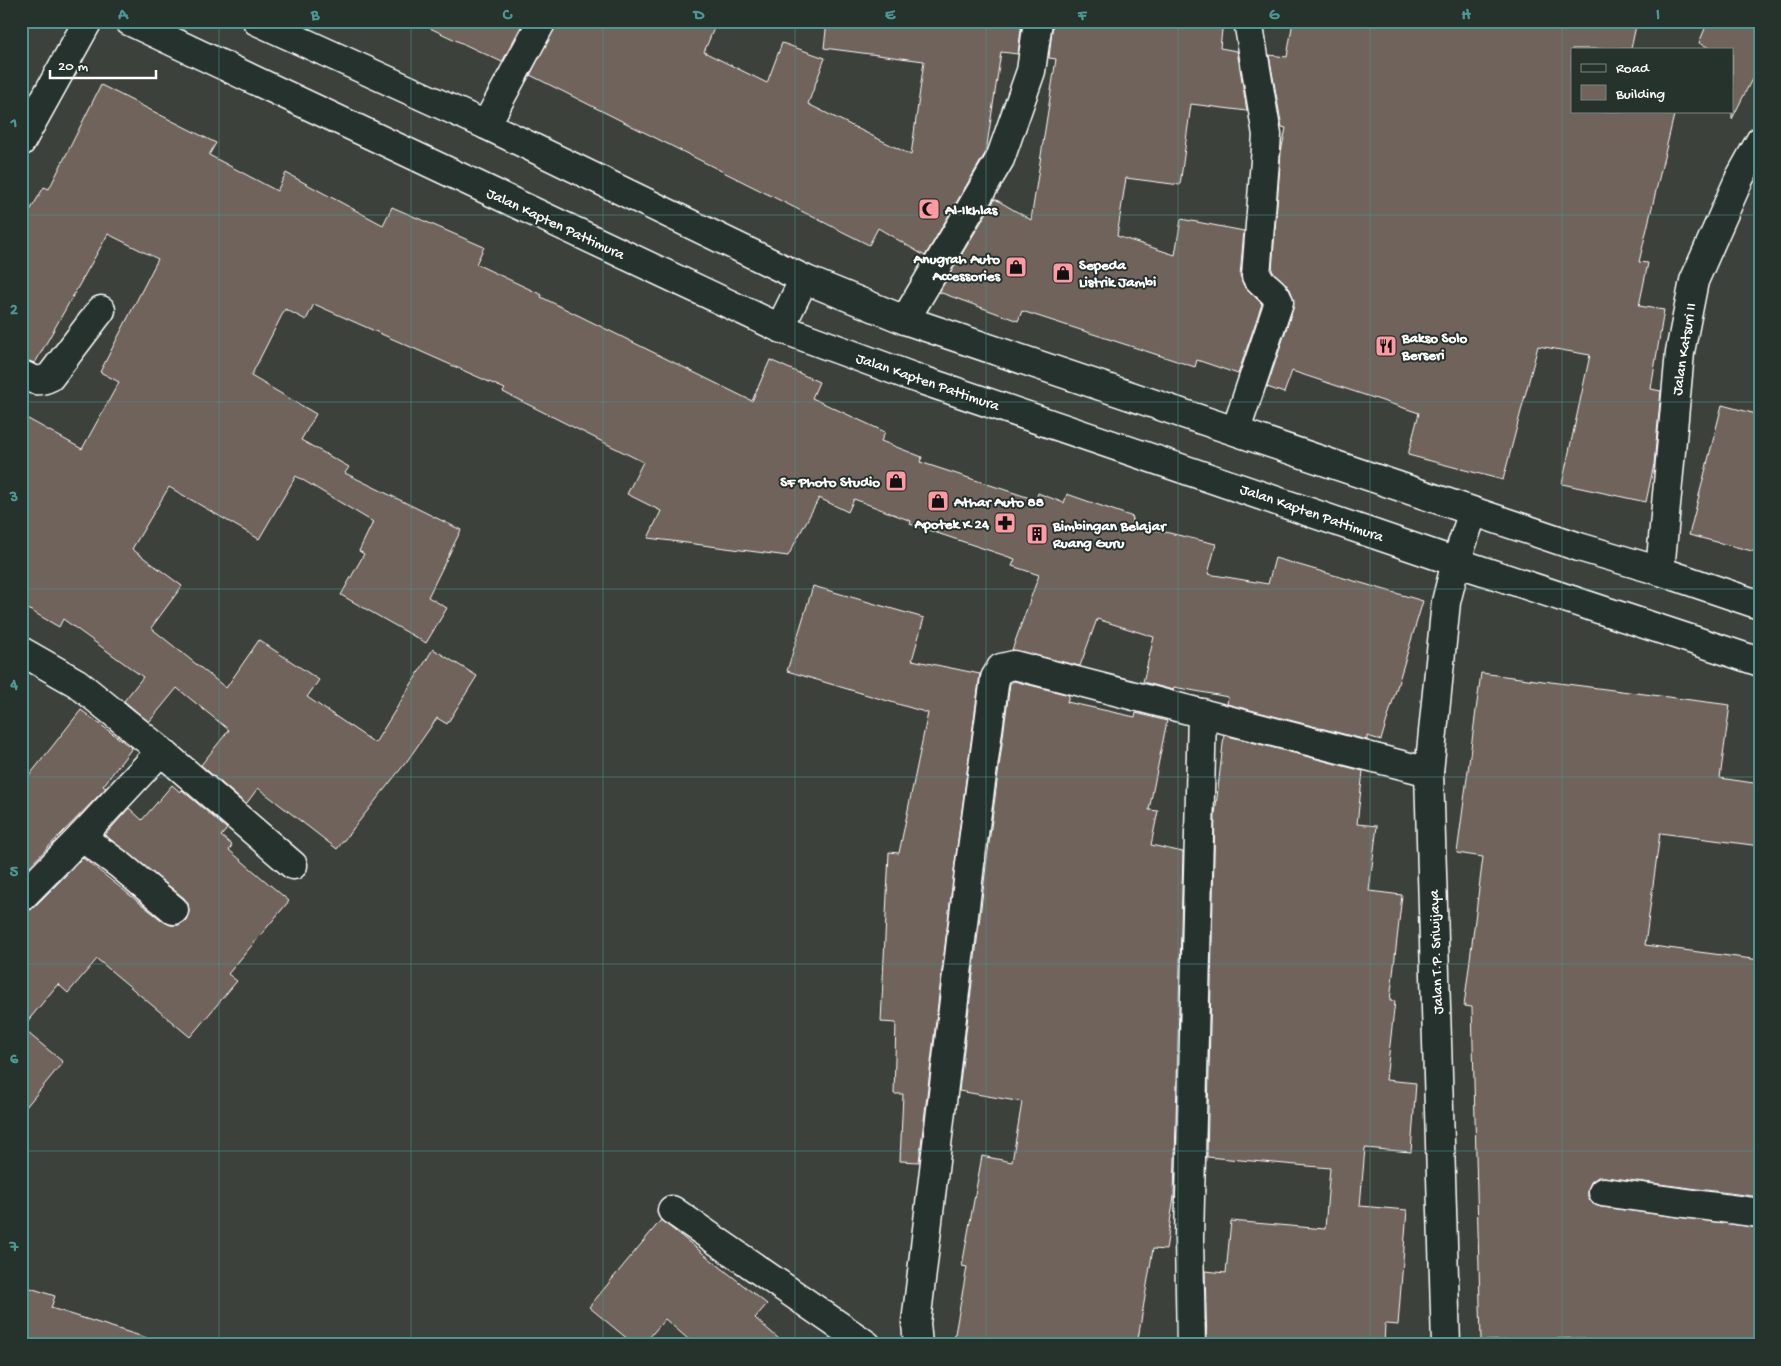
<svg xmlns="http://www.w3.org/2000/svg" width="1781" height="1366" font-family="'Gochi Hand',sans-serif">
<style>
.building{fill:#6f635b;stroke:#fff}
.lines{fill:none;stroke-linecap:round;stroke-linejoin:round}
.minor-casing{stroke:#fff;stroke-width:31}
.major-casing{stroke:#fff;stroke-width:31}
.minor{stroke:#26332d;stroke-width:28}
.major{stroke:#26332d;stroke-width:28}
.grid{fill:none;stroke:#4b9892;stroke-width:1;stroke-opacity:0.55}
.labels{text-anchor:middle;stroke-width:4;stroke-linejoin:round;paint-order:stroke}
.poi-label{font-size:15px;font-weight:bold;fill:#fff;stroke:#26332d;text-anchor:start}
.street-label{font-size:15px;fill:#fff;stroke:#26332d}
.neatline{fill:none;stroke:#4b9892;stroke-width:2}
.grid-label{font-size:16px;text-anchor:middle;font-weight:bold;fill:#4b9892}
</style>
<rect width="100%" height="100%" fill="#3c413b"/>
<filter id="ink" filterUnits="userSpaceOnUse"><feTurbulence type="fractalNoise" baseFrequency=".02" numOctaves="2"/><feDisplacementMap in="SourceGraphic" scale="10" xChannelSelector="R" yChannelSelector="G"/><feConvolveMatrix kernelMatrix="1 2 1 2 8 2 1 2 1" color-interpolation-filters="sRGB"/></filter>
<g filter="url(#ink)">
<g class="building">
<path d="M415,21H524L502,62Z"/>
<path d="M558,21H717L704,52L767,83L782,43L825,58L808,104L911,155L924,61L824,48L827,21H1022L1018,54L1001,52L986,152L925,256L878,228L869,245L530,75Z"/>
<path d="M1053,21H1223L1220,48L1237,51L1247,111L1191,104L1180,185L1126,178L1117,236L1175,255L1181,219L1244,231L1240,275L1244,286L1262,304L1238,374L1197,360L1195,367L1022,311L1018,321L939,292L995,199L1031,220L1056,59L1049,58Z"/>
<path d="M1293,21H1637L1631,49H1572V111H1675L1639,262L1648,263L1639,306L1664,310L1651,389L1661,391L1654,464L1646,502L1562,484L1590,355L1538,346L1503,480L1408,455L1419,413L1292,371L1284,393L1267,387L1294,306L1290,289L1272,271L1281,152L1286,128L1282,127L1269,55L1287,57Z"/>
<path d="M1708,21H1745L1760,28V63L1732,119V49H1712L1699,43Z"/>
<path d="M101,85L216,143L209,155L277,191L286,173L383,225L392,207L484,247L476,264L542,295L541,297L752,401L770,360L819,382L812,398L885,432L881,441L922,457L920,462L1036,500L1038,493L1064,503L1067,494L1133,517L1131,524L1216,544L1208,574L1268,584L1275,558L1423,601L1381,740L1367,736V740L1227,704L1228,697L1174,687L1173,690L1143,682L1154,637L1097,619L1080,666L1012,650L1039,575L1012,566L1015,559L910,524L911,521L854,499L848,512L819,498L788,556L648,538L661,511L627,494L643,462L503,392L505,389L314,304L306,320L285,309L251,376L316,414L301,440L349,467L345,473L461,530L428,597L447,608L426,643L341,595L364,554L359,551L373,522L296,476L259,539L169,487L132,549L182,586L151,628L226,688L259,640L319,680L307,697L375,743L433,649L477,676L447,724L437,718L407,761L337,849L258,788L246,804L201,765L229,730L177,688L149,722L124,701L143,677L63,619L59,627L21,605V415L82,449L119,382L100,372L158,259L108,234L35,363L21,359V226L44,187L49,189Z"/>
<path d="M1722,405L1760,415V553L1689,535Z"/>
<path d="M813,586L924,618L912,660L980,674L955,862L919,1162L900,1161L903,1094H894L896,1023L881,1022L889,852L899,853L928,713L787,671Z"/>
<path d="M1481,673L1730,705L1720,778L1760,784V846L1660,833L1645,945L1760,960V1197L1605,1177H1598L1591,1182L1588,1190V1197L1593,1204L1601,1207L1760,1228V1345H1584L1585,1338L1481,1341L1472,1007L1464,1006L1483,857L1457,853Z"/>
<path d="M1014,681L1069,695L1067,702L1135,717L1136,713L1167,721L1149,810L1158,811L1151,845L1183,852L1174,1196L1166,1250L1153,1249L1137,1345H953L967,1267L962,1266L982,1156L1012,1162L1022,1102L959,1091L986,866L1010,683Z"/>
<path d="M81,710L132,748L103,786L106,788L21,875V786Z"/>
<path d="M1224,735L1363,771L1357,824L1377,826L1369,891L1402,895L1390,1001H1395L1386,1080L1416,1083L1411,1152L1365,1148L1360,1206L1407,1210L1398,1325L1385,1324L1384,1345H1207L1205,1271L1226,1273L1231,1221L1325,1229L1330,1168L1207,1157L1215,815Z"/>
<path d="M172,785L180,792L182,790L227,829L221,836L232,845L229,850L289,901L228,974L237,981L190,1037L97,959L68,993L58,984L22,1028L63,1062L21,1113V913L32,909L83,858L164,922L171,925H179L186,920L189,912L188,904L184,898L105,835L129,808L142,820Z"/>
<path d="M661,1220L767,1304L755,1318L786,1345H695L665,1319L643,1345H635L589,1307Z"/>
<path d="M21,1285L55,1296L51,1308L147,1338L146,1345H21Z"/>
</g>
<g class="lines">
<g class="minor-casing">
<g id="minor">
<path d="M486,125L542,21"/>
<path d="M21,142L88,21"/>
<path d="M905,320L1000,159L1031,71L1038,21"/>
<path d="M21,374C33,380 38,383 50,377L101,310"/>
<path d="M1236,430L1279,302C1275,290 1263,286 1256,276L1267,135L1248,21"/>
<path d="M1660,571L1680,352L1694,281L1740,177L1760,141"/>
<path d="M21,651L77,683L161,751L293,865"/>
<path d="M161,751L81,837L120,865L174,910"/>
<path d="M21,898L81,837"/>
<path d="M1603,1192L1760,1213"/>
<path d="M672,1210L867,1345"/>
<path d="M918,1345L916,1323L970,864L995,678L1001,668L1014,665L1429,772"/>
<path d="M1191,1345L1189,1238L1202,713"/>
</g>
</g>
<g class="major-casing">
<g id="major">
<path d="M129,21L780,328L913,377L1456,562L1760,662"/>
<path d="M257,21L486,125L804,279L905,320L1579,547L1660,571L1760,605"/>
<path d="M780,328L804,279"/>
<path d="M1446,1345L1429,772L1446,602L1456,562L1473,512"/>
</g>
</g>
<use href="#minor" class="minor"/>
<use href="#major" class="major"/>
</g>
</g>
<path class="grid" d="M219,21V1345M411,21V1345M603,21V1345M795,21V1345M986,21V1345M1178,21V1345M1370,21V1345M1562,21V1345M21,215H1760M21,402H1760M21,589H1760M21,777H1760M21,964H1760M21,1151H1760"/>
<defs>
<g id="mosque-square" transform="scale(1.125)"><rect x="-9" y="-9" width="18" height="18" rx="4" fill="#ff9aa2" stroke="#26332d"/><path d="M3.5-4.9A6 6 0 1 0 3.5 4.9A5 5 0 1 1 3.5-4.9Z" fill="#111"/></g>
<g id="shop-square" transform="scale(1.125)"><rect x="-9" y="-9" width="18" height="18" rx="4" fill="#ff9aa2" stroke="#26332d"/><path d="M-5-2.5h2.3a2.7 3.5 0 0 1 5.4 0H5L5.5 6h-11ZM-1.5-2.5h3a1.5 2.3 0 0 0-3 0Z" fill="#111"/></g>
<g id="restaurant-square" transform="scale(1.125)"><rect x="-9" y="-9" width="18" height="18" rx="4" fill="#ff9aa2" stroke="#26332d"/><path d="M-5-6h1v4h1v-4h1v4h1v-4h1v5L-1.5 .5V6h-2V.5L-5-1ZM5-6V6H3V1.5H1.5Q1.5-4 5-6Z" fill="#111"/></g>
<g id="pharmacy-square" transform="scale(1.125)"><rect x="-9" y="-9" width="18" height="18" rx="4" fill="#ff9aa2" stroke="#26332d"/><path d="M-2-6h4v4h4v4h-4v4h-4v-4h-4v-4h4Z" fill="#111"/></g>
<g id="building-square" transform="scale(1.125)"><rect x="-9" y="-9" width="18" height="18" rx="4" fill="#ff9aa2" stroke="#26332d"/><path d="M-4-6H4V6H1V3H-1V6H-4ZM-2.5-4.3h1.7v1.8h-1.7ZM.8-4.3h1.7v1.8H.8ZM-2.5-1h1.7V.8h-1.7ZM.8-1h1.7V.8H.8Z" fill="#111"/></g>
</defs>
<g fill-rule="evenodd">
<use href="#mosque-square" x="929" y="209"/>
<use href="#shop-square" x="1016" y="267"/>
<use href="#shop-square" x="1063" y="273"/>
<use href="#restaurant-square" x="1386" y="346"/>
<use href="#shop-square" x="896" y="481"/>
<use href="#shop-square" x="938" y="501"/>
<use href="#pharmacy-square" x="1005" y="523"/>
<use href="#building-square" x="1037" y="534"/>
</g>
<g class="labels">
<g class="poi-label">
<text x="945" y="214">Al-Ikhlas</text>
<text x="1000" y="263" text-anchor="end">Anugrah Auto<tspan x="1000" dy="17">Accessories</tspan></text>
<text x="1079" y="269">Sepeda<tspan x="1079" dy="17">Listrik Jambi</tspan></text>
<text x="1402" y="342">Bakso Solo<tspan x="1402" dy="17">Berseri</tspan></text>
<text x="880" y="486" text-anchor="end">SF Photo Studio</text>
<text x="954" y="506">Athar Auto 88</text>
<text x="989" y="528" text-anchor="end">Apotek K 24</text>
<text x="1053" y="530">Bimbingan Belajar<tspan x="1053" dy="17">Ruang Guru</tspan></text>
</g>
<g class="street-label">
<text transform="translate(556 223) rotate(25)" y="5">Jalan Kapten Pattimura</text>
<text transform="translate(1683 349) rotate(-81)" y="5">Jalan Katsuri II</text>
<text transform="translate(928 381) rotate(19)" y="5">Jalan Kapten Pattimura</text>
<text transform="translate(1312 512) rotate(19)" y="5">Jalan Kapten Pattimura</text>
<text transform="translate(1435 952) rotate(-92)" y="5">Jalan T.P. Sriwijaya</text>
</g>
</g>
<rect width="1781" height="1366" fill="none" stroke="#26332d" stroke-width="55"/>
<rect x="1571" y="48" width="162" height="65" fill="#26332d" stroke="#7d8581"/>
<rect x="1581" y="64" width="25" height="8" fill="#26332d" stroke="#7d8581"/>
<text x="1616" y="72" font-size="15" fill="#ffffff">Road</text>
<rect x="1581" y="85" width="25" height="15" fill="#6f635b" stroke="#7d8581"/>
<text x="1616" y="98" font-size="15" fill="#ffffff">Building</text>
<path d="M50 70v8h106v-8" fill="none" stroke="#ffffff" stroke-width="2.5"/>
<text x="58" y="70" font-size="15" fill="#ffffff" stroke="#26332d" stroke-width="4" paint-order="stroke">20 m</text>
<rect x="28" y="28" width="1726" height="1310" class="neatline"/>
<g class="grid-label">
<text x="123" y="19">A</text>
<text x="315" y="19">B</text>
<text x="507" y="19">C</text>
<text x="699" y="19">D</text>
<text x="890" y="19">E</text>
<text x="1082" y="19">F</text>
<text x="1274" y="19">G</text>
<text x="1466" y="19">H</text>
<text x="1658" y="19">I</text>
<text x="14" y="127">1</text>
<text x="14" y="314">2</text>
<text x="14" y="501">3</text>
<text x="14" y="689">4</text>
<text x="14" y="876">5</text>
<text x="14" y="1063">6</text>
<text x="14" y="1251">7</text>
</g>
</svg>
